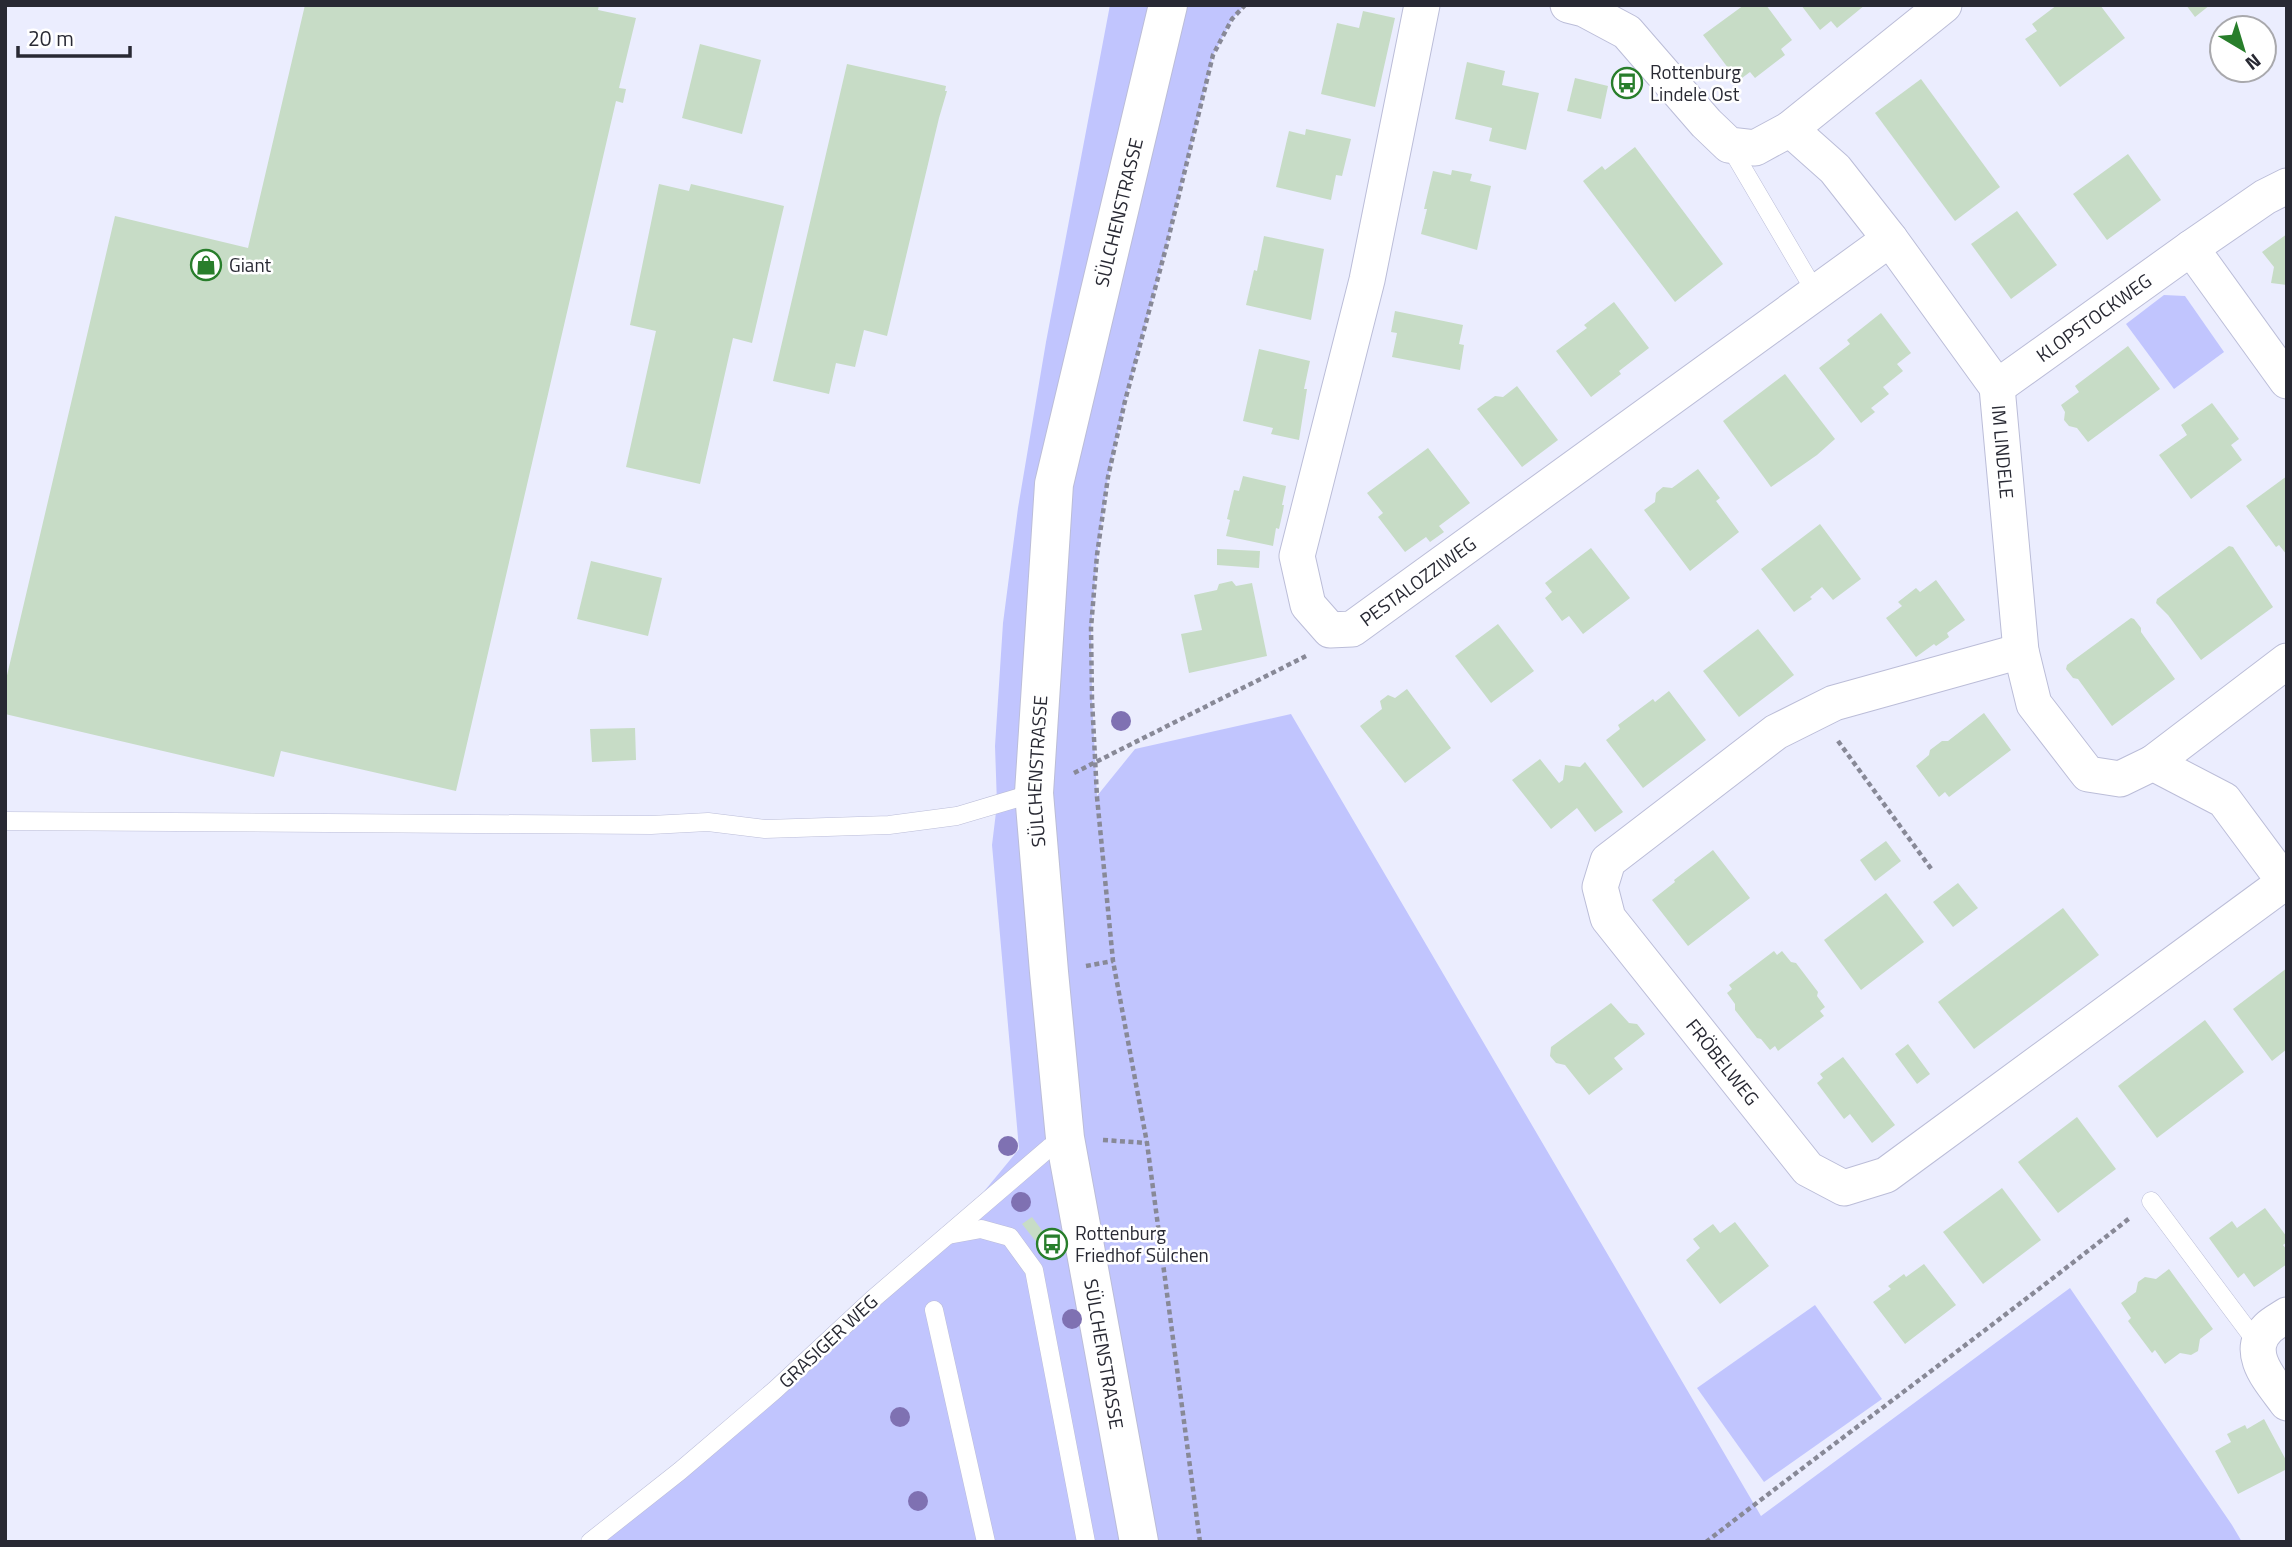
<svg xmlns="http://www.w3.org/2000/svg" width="2292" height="1547" font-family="'Titillium Web',sans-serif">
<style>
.green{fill:#c1c5fe}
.building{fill:#c7dcc6}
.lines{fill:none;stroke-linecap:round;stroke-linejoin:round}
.service-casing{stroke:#bbbdd8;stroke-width:19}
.minor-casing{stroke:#bbbdd8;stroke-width:37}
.secondary-casing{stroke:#bbbdd8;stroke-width:40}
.path{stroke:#888997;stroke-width:4.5;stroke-dasharray:5 3.5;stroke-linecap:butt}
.service{stroke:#fff;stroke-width:18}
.minor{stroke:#fff;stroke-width:35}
.secondary{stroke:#fff;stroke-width:38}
.tree{fill:#7f71b2}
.labels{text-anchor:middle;stroke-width:5;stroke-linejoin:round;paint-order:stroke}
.poi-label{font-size:19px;fill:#282933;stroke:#fff;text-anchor:start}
.street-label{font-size:19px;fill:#282933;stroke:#fff}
</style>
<rect width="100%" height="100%" fill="#ebedfe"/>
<g class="green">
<path d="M1110,5H1245L1232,19L1213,55L1167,244L1125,401L1108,477L1097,555L1091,628L1092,699L1097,796L1135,749L1291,714L1761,1516L2070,1288L2232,1525L2242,1542H588L948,1235L1019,1149L992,845L997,804L995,746L1003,623L1018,508L1046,342Z"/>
<path d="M2164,295L2185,296L2224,352L2174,389L2126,324Z"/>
<path d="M1815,1305L1882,1399L1764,1482L1697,1388Z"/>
</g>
<g class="building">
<path d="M305,5H599L598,10L636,18L619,88L626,89L623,103L616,101L456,791L281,751L274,777L5,714V684L115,216L248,248Z"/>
<path d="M1744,5H1766L1792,40L1781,49L1785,55L1755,78L1750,72L1738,81L1703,35Z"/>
<path d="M1801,5H1865L1837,28L1831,21L1820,30Z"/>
<path d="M2057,5H2100L2125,38L2060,87L2025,39L2037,31L2032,24Z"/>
<path d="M2186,5H2210L2195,17Z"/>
<path d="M1363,11L1395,18L1375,107L1321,94L1337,23L1359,28Z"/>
<path d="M700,44L761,60L742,134L682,118Z"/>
<path d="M1467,62L1505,71L1502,85L1539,93L1526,150L1489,141L1492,128L1455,119Z"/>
<path d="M847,64L946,86L945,91H947L939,118L887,336L864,330L855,367L836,363L829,394L773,381Z"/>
<path d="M1575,78L1608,86L1601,119L1567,111Z"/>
<path d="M1921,79L2000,187L1955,221L1875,113Z"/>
<path d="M1306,129L1351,139L1342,176L1336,175L1331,200L1276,187L1289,131L1305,135Z"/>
<path d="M1635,147L1723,264L1675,302L1583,181L1602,166L1605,170Z"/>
<path d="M2128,154L2161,200L2107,240L2073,194Z"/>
<path d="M1452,170L1472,174L1470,181L1491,186L1477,250L1421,234L1427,209H1424L1433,171L1451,175Z"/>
<path d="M659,184L689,191L691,184L784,206L752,343L733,338L700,484L626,467L656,331L630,325Z"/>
<path d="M2017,211L2057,265L2011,299L1971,244Z"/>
<path d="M2287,234V285L2271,283L2274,267L2262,252Z"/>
<path d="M1264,236L1324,249L1311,320L1246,305L1254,270L1257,271Z"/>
<path d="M1614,302L1649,348L1619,371L1621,374L1591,397L1556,351L1587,328L1584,325Z"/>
<path d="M1395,311L1463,325L1459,344L1464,345L1460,370L1392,357L1397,333L1391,332Z"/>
<path d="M1881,313L1911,353L1897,364L1903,371L1883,387L1889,394L1871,408L1875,412L1861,423L1819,368L1850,344L1847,340Z"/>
<path d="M2128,346L2160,389L2088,442L2077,428L2069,426L2064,420L2065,412L2061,405L2079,392L2075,386Z"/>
<path d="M1259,349L1310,361L1304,389H1307L1299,440L1271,434L1273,428L1243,421Z"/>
<path d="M1785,374L1835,439L1817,455L1771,487L1723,421Z"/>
<path d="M1517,386L1558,440L1522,467L1477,409L1495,396L1503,397Z"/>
<path d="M2212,403L2239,439L2231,445L2242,460L2191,499L2159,455L2187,435L2181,425Z"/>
<path d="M1428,448L1470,503L1439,526L1444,532L1430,542L1426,537L1405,552L1378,517L1383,513L1367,493Z"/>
<path d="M1698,469L1720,498L1716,501L1739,532L1690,571L1644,510L1655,502L1656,493L1663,487L1672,488Z"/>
<path d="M1243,476L1286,486L1282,505H1284L1283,511L1279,529L1276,528L1273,546L1226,536L1230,520L1227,519L1234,490L1239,491Z"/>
<path d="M2287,476V555L2279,545L2276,547L2246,506Z"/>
<path d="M1820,524L1861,579L1833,600L1822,587L1810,597L1812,599L1794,612L1761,569Z"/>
<path d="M2229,546L2233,547L2273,607L2201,660L2168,615L2156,603L2157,599Z"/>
<path d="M1591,548L1630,598L1583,634L1569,616L1562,621L1545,598L1552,592L1545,583Z"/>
<path d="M1217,549L1260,551L1259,568L1217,565Z"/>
<path d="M591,561L662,578L648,636L577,619Z"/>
<path d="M1936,580L1965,620L1947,633L1949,637L1936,646L1934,644L1916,657L1886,618L1902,606L1898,602L1916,588L1920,592Z"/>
<path d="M1232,581L1236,586L1252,583L1267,656L1189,673L1181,634L1202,630L1194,595L1217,590L1219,584Z"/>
<path d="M2131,618L2134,619L2141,628V632L2175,679L2112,726L2078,679L2073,678L2066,669L2067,665Z"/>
<path d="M1498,624L1534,671L1491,703L1455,656Z"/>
<path d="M1758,629L1794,675L1739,717L1703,671Z"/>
<path d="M1407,689L1451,748L1405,783L1360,726L1382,709L1380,701L1388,695L1395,698Z"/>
<path d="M1669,691L1706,740L1643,788L1606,740L1620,729L1618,725L1653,699L1655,702Z"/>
<path d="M1984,713L2011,750L1949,797L1945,792L1939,797L1916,766L1929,755L1930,750L1942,741H1948Z"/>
<path d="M635,728L636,760L592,762L590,729Z"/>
<path d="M1540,759L1559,783L1563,780L1565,765L1580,767L1585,762L1623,812L1595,832L1577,808L1551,829L1512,780Z"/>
<path d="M1886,841L1901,861L1875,881L1860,860Z"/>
<path d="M1713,850L1750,898L1688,946L1652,900L1675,882L1674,880Z"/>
<path d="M1958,883L1978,908L1953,927L1933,902Z"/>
<path d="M1886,893L1924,942L1861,990L1824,940Z"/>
<path d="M2063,908L2099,955L1974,1049L1938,1002Z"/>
<path d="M1774,951L1777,955L1782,951L1791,962L1796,963L1818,992L1817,996L1825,1007L1820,1011L1824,1016L1778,1051L1775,1046L1770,1050L1761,1039L1757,1038L1735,1010V1004L1727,993L1732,989L1729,985Z"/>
<path d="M2287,968V1049L2272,1061L2233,1009Z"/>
<path d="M1611,1003L1629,1023L1637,1024L1645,1034L1614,1058L1623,1069L1589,1095L1565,1065L1556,1063L1550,1056L1551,1047Z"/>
<path d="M2205,1020L2244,1072L2157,1138L2118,1086Z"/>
<path d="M1908,1044L1930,1074L1917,1084L1895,1054Z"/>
<path d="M1843,1057L1895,1125L1872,1143L1850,1114L1844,1119L1817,1083L1823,1078L1820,1074Z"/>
<path d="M2077,1117L2116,1169L2058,1213L2018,1162Z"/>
<path d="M2002,1188L2041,1240L1983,1284L1943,1232Z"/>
<path d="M2265,1208L2287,1237V1242L2283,1245L2287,1250V1264L2254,1287L2244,1273L2238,1278L2209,1238L2232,1221L2237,1228Z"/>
<path d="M1032,1217L1047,1237L1038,1244L1022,1224Z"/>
<path d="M1735,1222L1769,1266L1720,1304L1686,1260L1700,1248L1693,1239L1713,1224L1720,1233Z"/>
<path d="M1924,1264L1956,1305L1905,1344L1873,1302L1891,1289L1888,1286L1904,1274L1906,1277Z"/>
<path d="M2169,1269L2213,1329L2200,1339L2198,1351L2191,1355L2180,1353L2165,1364L2155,1350L2152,1353L2128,1321L2131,1318L2121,1303L2136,1292L2138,1282L2145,1277L2156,1279Z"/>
<path d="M2264,1419L2287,1462V1469L2238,1494L2215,1451L2231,1442L2227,1434L2245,1425L2247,1429Z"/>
</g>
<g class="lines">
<g class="service-casing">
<g id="service">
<path d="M1729,145L1816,293"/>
<path d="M5,821L651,825L708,822L765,829L889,825L957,816L1034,793"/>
<path d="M2151,1201L2258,1344"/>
<path d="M948,1235L981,1229L1010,1237L1034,1270L1086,1542"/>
<path d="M934,1310L986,1542"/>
<path d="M590,1542L680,1471L775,1390L873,1299L1049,1148L1065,1138"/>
</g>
</g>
<g class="minor-casing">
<g id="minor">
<path id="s1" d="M1422,5L1367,280L1297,556L1308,605L1330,630L1352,629L1890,239"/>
<path d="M1568,5L1584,9L1627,32L1706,123L1729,145L1755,148L1790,129L1944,5"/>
<path id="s2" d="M1790,129L1835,169L1890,239L1997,387L2021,651L2034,704L2088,774L2120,779L2153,763L2224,800L2287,885"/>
<path d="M2191,248L2287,381"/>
<path id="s3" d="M1997,387L2191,248L2265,197L2287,186"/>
<path id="s4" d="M2021,651L1834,703L1776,732L1608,861L1600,887L1608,918L1808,1169L1844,1188L1886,1175L2285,882"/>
<path d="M2153,763L2287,661"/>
<path d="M2287,1315C2281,1319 2273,1323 2268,1328C2243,1353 2272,1382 2287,1403"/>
</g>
</g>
<g class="secondary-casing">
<g id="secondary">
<path id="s5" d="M1139,1542L1065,1138L1049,972L1034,793L1054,484L1168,5"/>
</g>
</g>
<g class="path">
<path d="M1838,741L1932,870"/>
<path d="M1074,773L1306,656"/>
<path d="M1086,966L1113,961"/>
<path d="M1103,1140L1147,1143"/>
<path d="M1200,1542L1147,1143L1113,961L1097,797L1092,699L1091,628L1097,555L1108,477L1125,401L1167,244L1213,55L1232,19L1245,5"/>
<path d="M1706,1542C1847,1433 1991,1328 2131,1217"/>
</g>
<use href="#service" class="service"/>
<use href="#minor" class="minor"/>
<use href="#secondary" class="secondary"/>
</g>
<g class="tree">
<circle cx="1121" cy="721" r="10"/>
<circle cx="1008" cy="1146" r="10"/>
<circle cx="1021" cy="1202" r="10"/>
<circle cx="1072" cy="1319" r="10"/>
<circle cx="900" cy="1417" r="10"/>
<circle cx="918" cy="1501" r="10"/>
</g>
<defs>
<g id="bus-ring" transform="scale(1.575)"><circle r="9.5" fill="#fff" stroke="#287e2b" stroke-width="1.5"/><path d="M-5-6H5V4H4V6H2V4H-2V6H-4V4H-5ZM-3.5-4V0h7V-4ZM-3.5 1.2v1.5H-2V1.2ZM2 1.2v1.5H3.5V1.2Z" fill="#287e2b"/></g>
<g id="shop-ring" transform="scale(1.575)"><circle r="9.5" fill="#fff" stroke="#287e2b" stroke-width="1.5"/><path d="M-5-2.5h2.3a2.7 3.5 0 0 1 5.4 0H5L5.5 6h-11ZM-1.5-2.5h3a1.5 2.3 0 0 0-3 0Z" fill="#287e2b"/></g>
</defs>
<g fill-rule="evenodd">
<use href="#bus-ring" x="1627" y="83"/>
<use href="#shop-ring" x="206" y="265"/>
<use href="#bus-ring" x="1052" y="1244"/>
</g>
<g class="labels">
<g class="poi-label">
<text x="1650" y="79">Rottenburg<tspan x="1650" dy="22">Lindele Ost</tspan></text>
<text x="229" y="272">Giant</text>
<text x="1075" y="1240">Rottenburg<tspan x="1075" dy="22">Friedhof Sülchen</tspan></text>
</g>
<g class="street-label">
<text dy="7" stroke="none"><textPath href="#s5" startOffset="1346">SÜLCHENSTRASSE</textPath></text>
<text dy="7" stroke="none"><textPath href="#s3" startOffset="119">KLOPSTOCKWEG</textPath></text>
<text dy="7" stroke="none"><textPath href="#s2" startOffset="397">IM LINDELE</textPath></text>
<text dy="7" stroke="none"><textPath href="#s1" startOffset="752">PESTALOZZIWEG</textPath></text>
<text dy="7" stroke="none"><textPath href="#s5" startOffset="779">SÜLCHENSTRASSE</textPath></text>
<text dy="7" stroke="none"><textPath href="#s4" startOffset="714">FRÖBELWEG</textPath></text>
<text transform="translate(828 1341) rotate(-43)" y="7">GRASIGER WEG</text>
<text transform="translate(1104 1354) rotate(80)" y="7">SÜLCHENSTRASSE</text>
</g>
</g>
<rect width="2292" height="1547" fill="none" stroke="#282933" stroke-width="14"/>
<g transform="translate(2243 49) rotate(142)"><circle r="33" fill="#ffffff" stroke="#a9a9ad" stroke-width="2"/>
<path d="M0-5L12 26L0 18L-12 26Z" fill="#287e2b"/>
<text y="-10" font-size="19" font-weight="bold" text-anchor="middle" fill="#282933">N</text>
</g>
<path d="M18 46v10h112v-10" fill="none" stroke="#282933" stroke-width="3.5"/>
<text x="28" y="46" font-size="21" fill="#282933" stroke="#ffffff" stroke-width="5" paint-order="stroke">20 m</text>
</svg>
